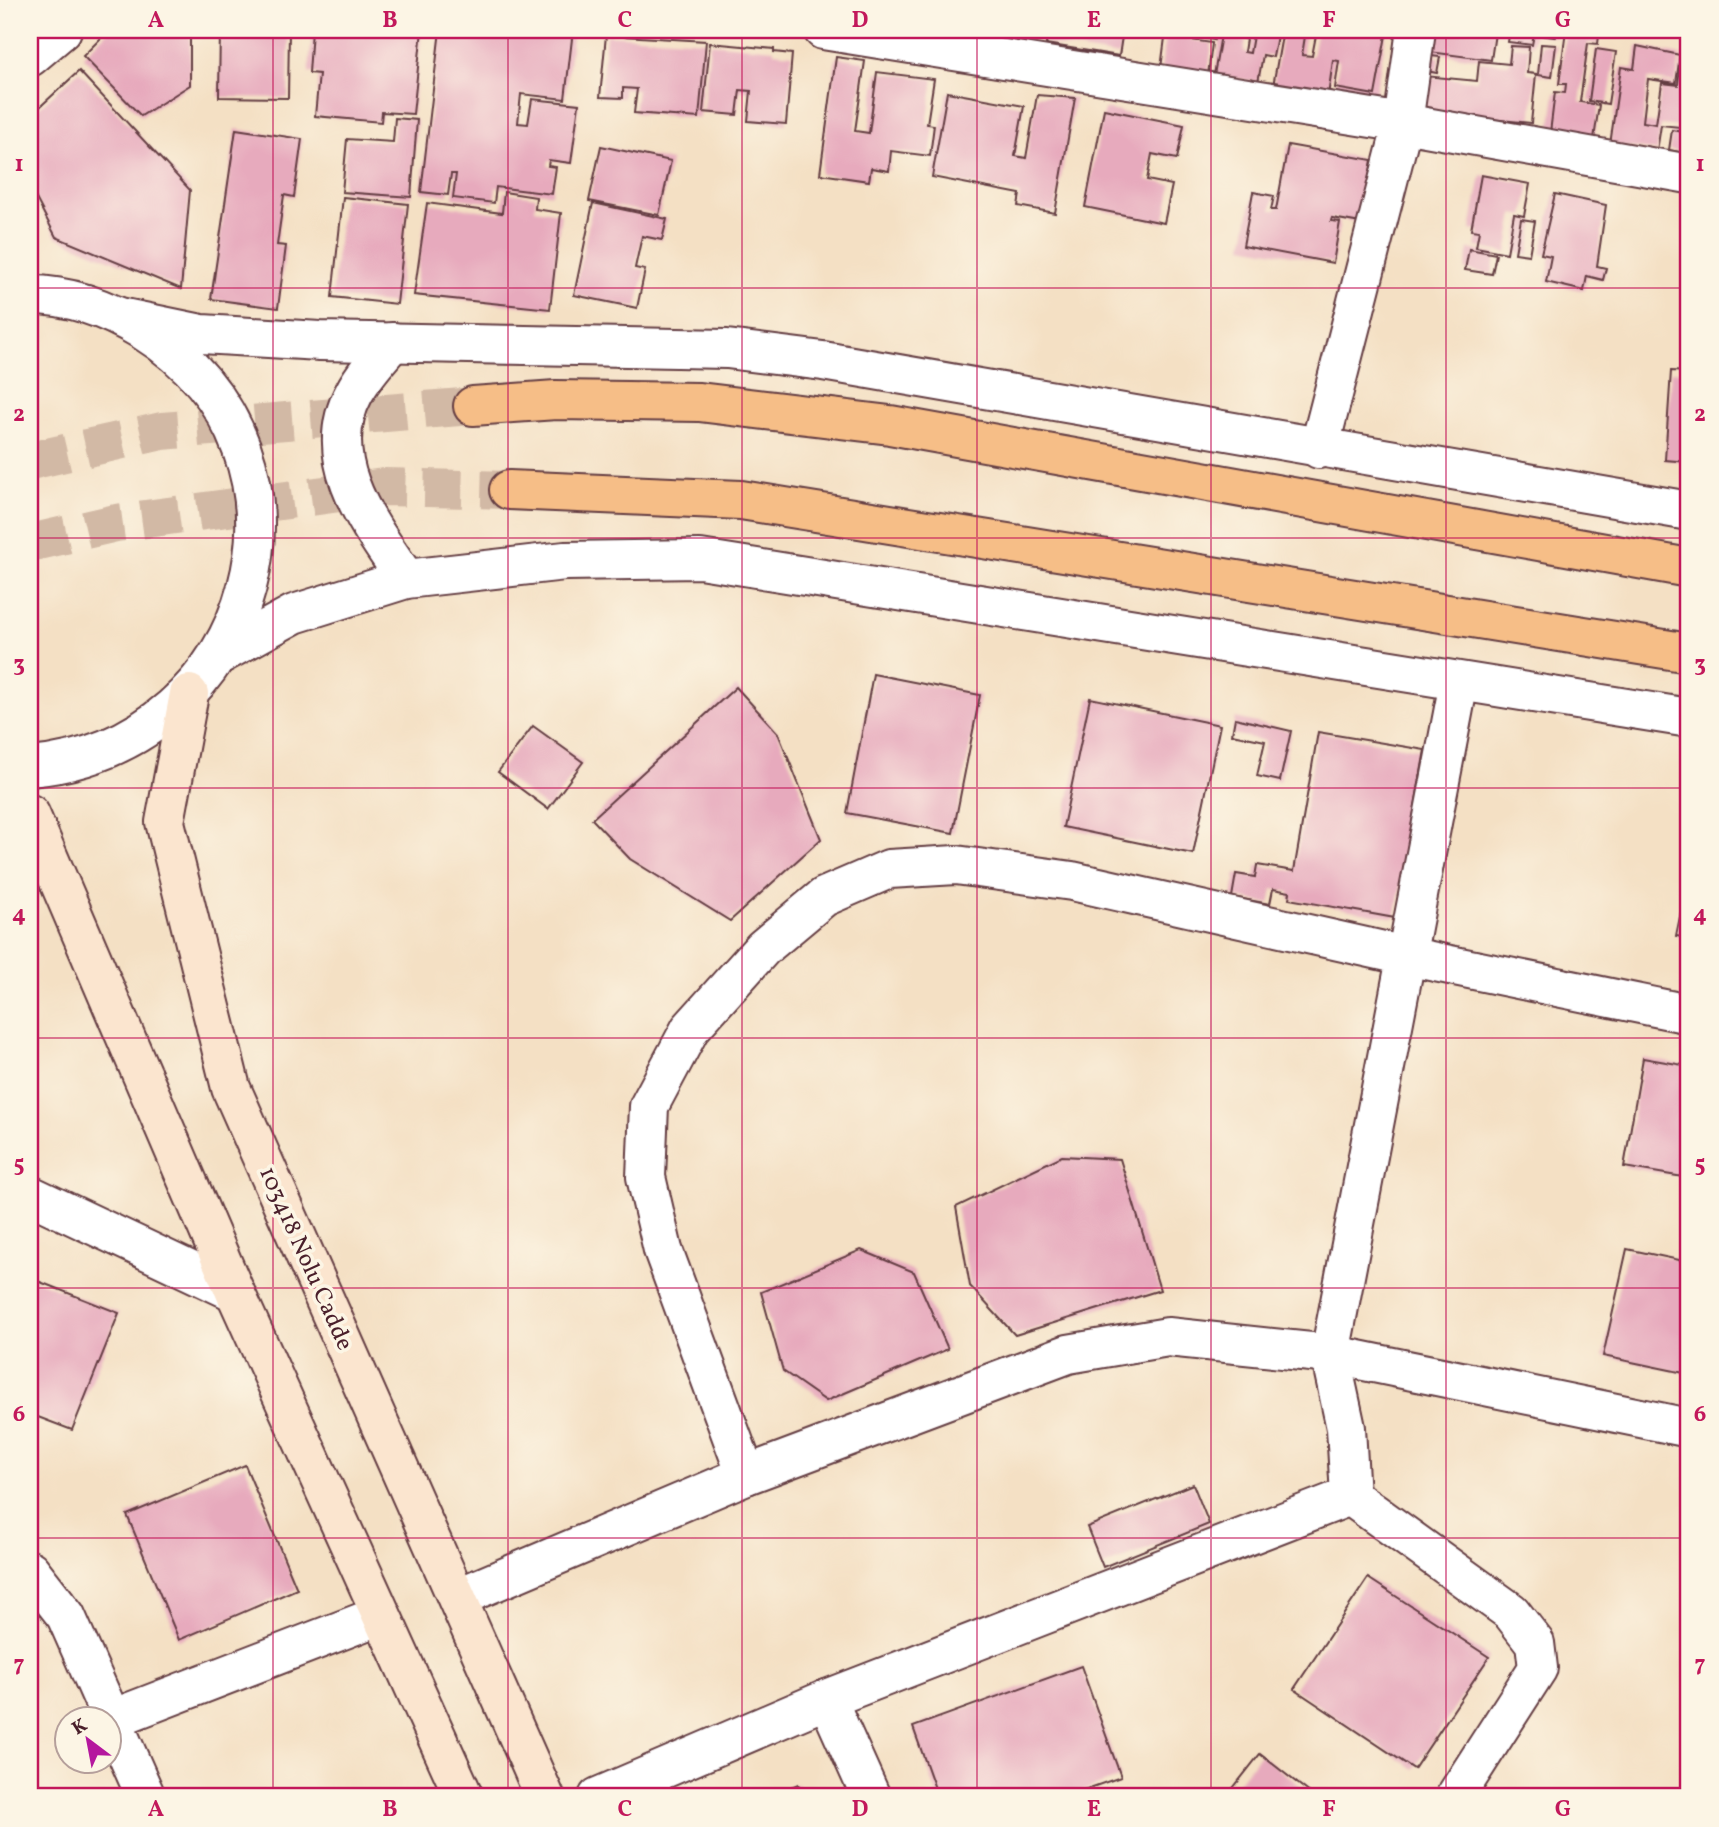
<svg xmlns="http://www.w3.org/2000/svg" width="1719" height="1827" font-family="Vollkorn,serif">
<style>
.building{fill:#e7aabd}
.lines{fill:none;stroke-linecap:round;stroke-linejoin:round}
.primary-tunnel{stroke:#d2b9a5;stroke-width:38;stroke-dasharray:38 19;stroke-linecap:butt}
.minor-casing{stroke:#643c42;stroke-width:42}
.tertiary-casing{stroke:#643c42;stroke-width:42}
.secondary-casing{stroke:#643c42;stroke-width:42}
.primary-casing{stroke:#643c42;stroke-width:42}
.minor{stroke:#fff;stroke-width:38}
.tertiary{stroke:#fff;stroke-width:38}
.secondary{stroke:#fbe5cf;stroke-width:38}
.primary{stroke:#f6be87;stroke-width:38}
.grid{fill:none;stroke:#c2185b;stroke-width:2;stroke-opacity:0.55}
.labels{text-anchor:middle;stroke-width:7;stroke-linejoin:round;paint-order:stroke}
.street-label{font-size:24px;fill:#4a1f2b;stroke:#fcf5e5}
.neatline{fill:none;stroke:#c2185b;stroke-width:2.5}
.grid-label{font-size:23px;text-anchor:middle;font-weight:bold;fill:#c2185b}
</style>
<rect width="100%" height="100%" fill="#fcf5e5"/>
<filter id="ink" filterUnits="userSpaceOnUse"><feTurbulence type="fractalNoise" baseFrequency=".0143" numOctaves="2"/><feDisplacementMap in="SourceGraphic" scale="14" xChannelSelector="R" yChannelSelector="G"/><feConvolveMatrix kernelMatrix="1 2 1 2 8 2 1 2 1" color-interpolation-filters="sRGB"/></filter>
<filter id="wash" filterUnits="userSpaceOnUse"><feTurbulence type="fractalNoise" baseFrequency=".00686" numOctaves="4" result="noise"/><feDisplacementMap in="SourceGraphic" scale="28" xChannelSelector="R" yChannelSelector="G"/><feGaussianBlur stdDeviation="1.57" result="paint"/><feColorMatrix in="noise" values="0 0 0 0 0 0 0 0 0 0 0 0 0 0 0 0 0 1.4 0 .05"/><feComposite in="paint" operator="in"/></filter>
<g filter="url(#wash)">
<rect width="100%" height="100%" fill="#f4e0c4"/>
<g id="blocks">
<g class="building">
<path d="M109,30H190V85L141,116L83,56Z"/>
<path d="M220,30H289L288,98L219,97Z"/>
<path d="M312,30H422L413,114L382,112L381,122L315,116L319,74L309,73Z"/>
<path d="M440,30H573L565,99L521,94L518,123L528,124L532,99L579,104L571,163L549,160L548,166L556,167L552,194L496,187L494,203L453,198L456,174H451L448,195L421,192Z"/>
<path d="M1048,30H1123L1119,56L1046,44Z"/>
<path d="M1166,30H1192L1191,40L1212,43L1208,75L1161,68Z"/>
<path d="M1205,30H1246L1245,35L1215,31L1214,40L1204,38Z"/>
<path d="M1254,30H1278L1273,57L1263,55L1258,82L1214,75L1221,35L1246,39L1244,52L1250,53Z"/>
<path d="M1283,30H1306L1302,55L1312,56L1317,30H1387L1375,95L1335,88L1339,61L1333,60L1328,96L1273,86Z"/>
<path d="M1425,30H1506L1505,34L1495,33L1491,60L1422,51Z"/>
<path d="M1510,30H1556L1555,37L1534,34L1532,45L1508,42Z"/>
<path d="M1566,30L1599,35L1598,44L1588,43L1580,102L1599,105L1594,139L1550,133L1555,92L1565,93L1566,84H1559Z"/>
<path d="M1653,30H1686L1685,36Z"/>
<path d="M606,35L706,41L699,118L634,113L637,89L623,88V98L600,97Z"/>
<path d="M710,43L774,49V52L792,54L786,124L748,121L751,91L740,90L737,115L703,112Z"/>
<path d="M1541,44L1556,45L1552,77L1538,75Z"/>
<path d="M1511,46L1529,47L1527,73L1536,74L1531,123L1421,112L1425,76L1477,81L1479,61L1509,64Z"/>
<path d="M1637,46L1680,55L1676,83L1648,79L1643,122L1656,124L1662,83L1678,85L1682,54L1689,55V128L1661,125L1657,151L1610,145L1621,67L1634,69Z"/>
<path d="M1596,49L1616,52L1608,104L1589,101Z"/>
<path d="M1423,55L1440,57L1437,73L1421,70Z"/>
<path d="M836,57L865,61L855,131L869,133L877,72L934,79L927,124L934,125L930,156L891,151L889,171L871,168L869,181L820,174Z"/>
<path d="M79,71L190,190L181,289L56,237L30,187V116Z"/>
<path d="M947,92L1024,106L1015,156L1026,158L1037,95L1075,98L1055,213L1018,206L1020,194L932,177Z"/>
<path d="M1104,109L1184,125L1177,159L1152,154L1147,180L1172,185L1164,223L1085,207Z"/>
<path d="M395,118L417,120L411,197L342,192L347,139L393,142Z"/>
<path d="M236,129L302,139L294,197L284,195L277,245L286,246L278,308L211,299Z"/>
<path d="M1672,130L1689,133V154L1669,150Z"/>
<path d="M1288,145L1372,160L1361,223L1332,218L1331,221L1340,222L1333,263L1243,246L1253,192L1274,196L1271,210H1276Z"/>
<path d="M601,146L671,161L659,215L589,201Z"/>
<path d="M1481,175L1530,184L1524,216L1514,214L1507,253L1476,247L1479,231L1471,230Z"/>
<path d="M504,192L536,197L535,209L561,213L550,309L414,295L427,203L502,213Z"/>
<path d="M1555,194L1606,205L1597,266L1606,268L1603,280L1587,276L1584,291L1546,282L1551,256L1541,254Z"/>
<path d="M343,197L408,204L397,304L332,297Z"/>
<path d="M593,203L667,219L662,240L642,236L635,268L645,270L637,308L574,295Z"/>
<path d="M1521,219L1535,221L1529,255L1515,253Z"/>
<path d="M1469,249L1496,254L1492,274L1465,270Z"/>
<path d="M1671,371L1689,372V462L1665,460Z"/>
<path d="M873,674L980,695L953,833L847,813Z"/>
<path d="M736,687L778,733L821,839L730,921L630,859L592,819Z"/>
<path d="M1090,698L1220,725L1193,854L1063,827Z"/>
<path d="M1235,718L1291,731L1280,781L1257,776L1265,741L1232,734Z"/>
<path d="M533,726L583,762L548,809L498,772Z"/>
<path d="M1318,732L1425,750L1395,918L1289,899L1290,892L1273,889L1270,904L1232,897L1236,874L1255,877L1257,865L1294,871Z"/>
<path d="M1688,878H1689V938L1676,936Z"/>
<path d="M1643,1058L1689,1066V1178L1624,1167Z"/>
<path d="M1062,1156L1120,1159L1160,1290L1015,1335L970,1286L956,1207Z"/>
<path d="M1627,1249L1689,1262V1374L1603,1356Z"/>
<path d="M861,1250L914,1272L948,1349L826,1401L783,1371L761,1292Z"/>
<path d="M30,1278L119,1313L72,1430L30,1414Z"/>
<path d="M245,1465L297,1589L179,1640L127,1515Z"/>
<path d="M1193,1484L1209,1524L1103,1567L1087,1527Z"/>
<path d="M1368,1578L1489,1657L1414,1769L1294,1689Z"/>
<path d="M1081,1666L1121,1777L1064,1797H938L913,1727Z"/>
<path d="M1260,1754L1315,1797H1226Z"/>
<path d="M798,1784L804,1797H767Z"/>
</g>
</g>
</g>
<g filter="url(#ink)">
<use href="#blocks" fill-opacity="0" stroke="#643c42" stroke-width="2"/>
<g class="lines">
<g class="primary-tunnel">
<path d="M30,461L162,431L473,406"/>
<path d="M30,543L116,523L384,487L509,490"/>
</g>
<g class="minor-casing">
<g id="minor">
<path d="M823,30L1403,123L1689,174"/>
<path d="M30,57L62,30"/>
<path d="M1319,449L1403,123L1416,30"/>
<path d="M30,1195L235,1292"/>
<path d="M746,1475L663,1250L646,1177L649,1106L690,1029L763,948L824,897L889,869L956,865L1072,881L1406,956L1689,1014"/>
<path d="M1350,1496L1346,1428L1330,1354L1459,682"/>
<path d="M30,1570L66,1616L146,1797"/>
<path d="M459,1597L746,1475L1068,1354L1168,1337L1330,1354L1689,1428"/>
<path d="M827,1699L871,1797"/>
<path d="M112,1719L381,1615"/>
<path d="M598,1797L827,1699L1350,1496L1511,1612L1535,1643L1538,1668L1455,1797"/>
</g>
</g>
<g class="tertiary-casing">
<g id="tertiary">
<path d="M30,295C71,295 110,310 144,331C341,454 259,747 30,767"/>
<path d="M120,317L202,334L320,341L727,349L823,361L1689,511"/>
<path d="M393,342C379,358 364,374 354,393C318,460 370,526 406,579"/>
<path d="M219,655L294,614L406,579L565,561L700,559L1689,718"/>
</g>
</g>
<g class="secondary-casing">
<g id="secondary">
<path d="M189,694L165,822L231,1088L545,1797"/>
<path d="M30,814L235,1292L464,1797"/>
</g>
</g>
<g class="primary-casing">
<g id="primary">
<path d="M473,406L556,400L699,402L890,425L1689,568"/>
<path d="M509,490L741,500L1689,653"/>
</g>
</g>
<use href="#minor" class="minor"/>
<use href="#tertiary" class="tertiary"/>
<use href="#secondary" class="secondary"/>
<use href="#primary" class="primary"/>
</g>
</g>
<path class="grid" d="M273,30V1797M508,30V1797M742,30V1797M977,30V1797M1211,30V1797M1446,30V1797M30,288H1689M30,538H1689M30,788H1689M30,1038H1689M30,1288H1689M30,1538H1689"/>
<g class="labels">
<g class="street-label">
<text transform="translate(307 1258) rotate(66)" y="8">103418 Nolu Cadde</text>
</g>
</g>
<rect width="1719" height="1827" fill="none" stroke="#fcf5e5" stroke-width="77"/>
<g transform="translate(88 1740) rotate(328)"><circle r="33" fill="#fcf5e5" stroke="#b59f9b" stroke-width="2"/>
<path d="M0-5L12 26L0 18L-12 26Z" fill="#b5179e"/>
<text y="-10" font-size="19" font-weight="bold" text-anchor="middle" fill="#4a1f2b">K</text>
</g>
<rect x="38" y="38" width="1642" height="1750" class="neatline"/>
<g class="grid-label">
<text x="156" y="27">A</text>
<text x="390" y="27">B</text>
<text x="625" y="27">C</text>
<text x="860" y="27">D</text>
<text x="1094" y="27">E</text>
<text x="1329" y="27">F</text>
<text x="1563" y="27">G</text>
<text x="19" y="171">1</text>
<text x="1700" y="171">1</text>
<text x="19" y="421">2</text>
<text x="1700" y="421">2</text>
<text x="19" y="671">3</text>
<text x="1700" y="671">3</text>
<text x="19" y="921">4</text>
<text x="1700" y="921">4</text>
<text x="19" y="1171">5</text>
<text x="1700" y="1171">5</text>
<text x="19" y="1421">6</text>
<text x="1700" y="1421">6</text>
<text x="19" y="1671">7</text>
<text x="1700" y="1671">7</text>
<text x="156" y="1816">A</text>
<text x="390" y="1816">B</text>
<text x="625" y="1816">C</text>
<text x="860" y="1816">D</text>
<text x="1094" y="1816">E</text>
<text x="1329" y="1816">F</text>
<text x="1563" y="1816">G</text>
</g>
</svg>
